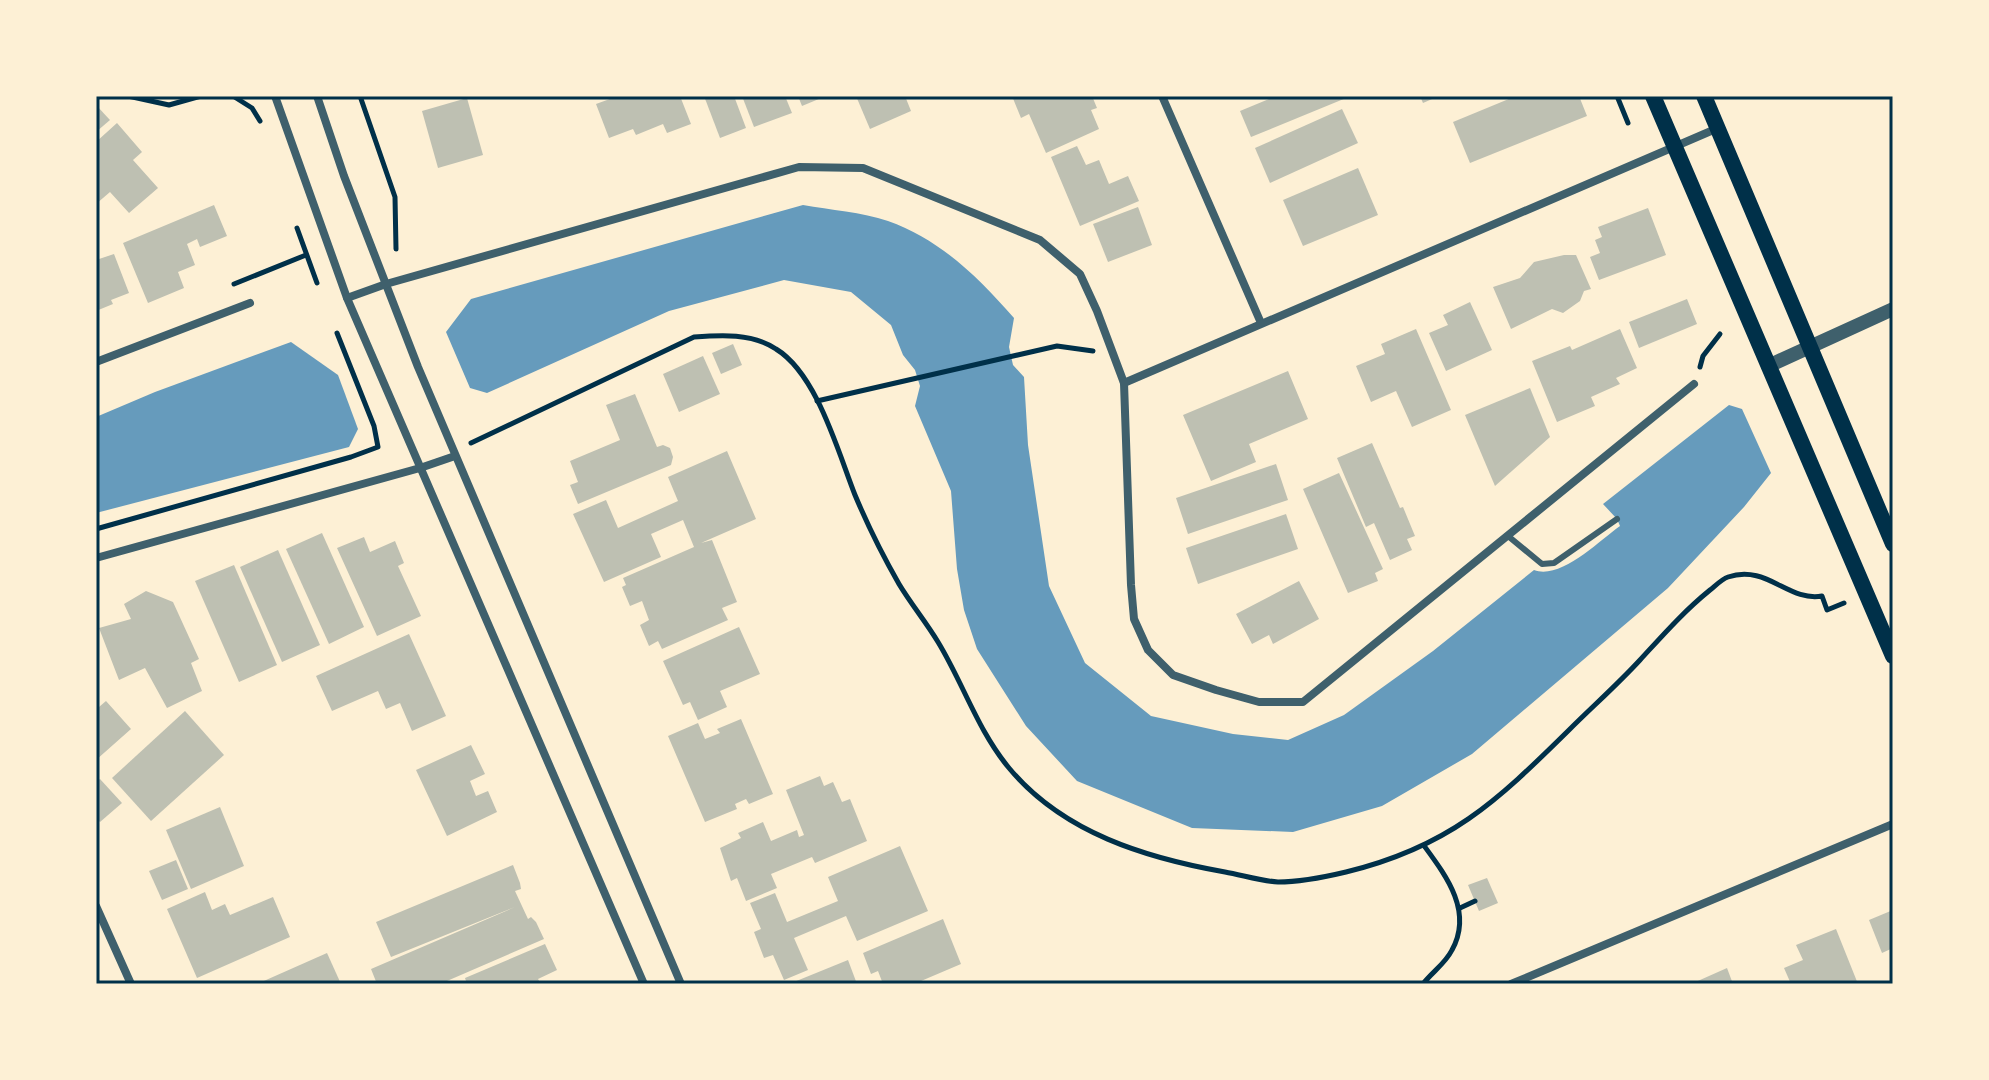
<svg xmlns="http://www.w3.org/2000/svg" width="1989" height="1080" font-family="Inter,sans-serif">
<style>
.water{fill:#669bbc}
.building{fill:#bec0b2}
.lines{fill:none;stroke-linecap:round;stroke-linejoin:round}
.path{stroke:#003049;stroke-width:5}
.service{stroke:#3f606c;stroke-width:6}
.minor{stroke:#3f606c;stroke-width:8}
.tertiary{stroke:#3f606c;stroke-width:14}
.secondary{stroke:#003049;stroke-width:16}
.neatline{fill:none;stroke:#003049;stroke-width:3}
</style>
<rect width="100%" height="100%" fill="#fdf0d5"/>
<g class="water">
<path d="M803,205C830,210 862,212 888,221C941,240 978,277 1014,318L1009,347L1013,365L1024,377L1028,445L1049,586L1085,663L1151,716L1233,734L1288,740L1344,715L1433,651L1534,570C1560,580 1598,542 1620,526L1617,519L1603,504L1729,405L1742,409L1771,473L1744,507L1668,588L1472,754L1382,806L1293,832L1192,828L1077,781L1026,726L977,649L964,610L957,569L951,491L915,406L920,386L915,370L903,355L891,325L851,292L784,280L669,311L487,393L470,388L446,332L471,299Z"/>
<path d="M291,342L338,375L358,429L349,447L96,513V417L155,392Z"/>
</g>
<g class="building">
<path d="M618,96H680L691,124L667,133L663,124L636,135L633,129L609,138L596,104Z"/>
<path d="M704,96H734L746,128L720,138Z"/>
<path d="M742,96H785L792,113L754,127Z"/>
<path d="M798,96H826L802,106Z"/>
<path d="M856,96H905L911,111L870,129Z"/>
<path d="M1012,96H1092L1097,108L1091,110L1099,129L1046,153L1029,114L1021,118Z"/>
<path d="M1276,96H1351L1251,137L1240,111Z"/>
<path d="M1420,96H1439L1423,103Z"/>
<path d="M1516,96H1579L1587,116L1470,163L1453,122Z"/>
<path d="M467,98L483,155L438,168L422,111Z"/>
<path d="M96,105L110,120L96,132Z"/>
<path d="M1342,109L1358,143L1270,183L1255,148Z"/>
<path d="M117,123L142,152L133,160L158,188L129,213L110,192L96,204V142Z"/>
<path d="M1077,146L1086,165L1099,160L1109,184L1128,176L1139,201L1080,226L1051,157Z"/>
<path d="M1358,168L1378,215L1303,246L1283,200Z"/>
<path d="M214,205L227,236L200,247L197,239L187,244L195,265L178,272L184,288L148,303L123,243Z"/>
<path d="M1138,207L1152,245L1108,262L1093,224Z"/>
<path d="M1648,208L1666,255L1599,280L1590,257L1600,253L1595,240L1602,237L1598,227Z"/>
<path d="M114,254L129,293L111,300L113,304L96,311V260Z"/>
<path d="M1564,255H1576L1591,289L1584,291L1580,301L1563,313L1552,309L1511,329L1493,287L1520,278L1534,262Z"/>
<path d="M1687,299L1697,324L1639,348L1629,322Z"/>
<path d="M1470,302L1492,350L1446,371L1429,333L1448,325L1443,315Z"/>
<path d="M1416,329L1451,410L1412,427L1396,391L1371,402L1356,366L1385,354L1381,344Z"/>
<path d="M1620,329L1637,368L1616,378L1620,384L1591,397L1595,406L1557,422L1532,361L1570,346L1572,350Z"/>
<path d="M733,344L742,365L721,374L712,353Z"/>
<path d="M703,356L720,394L679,412L663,374Z"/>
<path d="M1288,371L1308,419L1249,444L1256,462L1211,481L1183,415Z"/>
<path d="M1530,388L1550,437L1495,486L1465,415Z"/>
<path d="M635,394L657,447L663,445L670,448L673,457L671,465L578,504L570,485L578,482L570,461L620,440L606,405Z"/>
<path d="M1372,443L1400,508L1403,507L1415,536L1407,539L1412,550L1390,560L1374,523L1366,527L1337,458Z"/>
<path d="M727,451L756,519L701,543L712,540L737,602L722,608L728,620L662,649L658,641L649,646L640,625L649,620L642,601L630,606L622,587L626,585L623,578L694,547L683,520L651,534L661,557L604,582L573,514L606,500L618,528L678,501L668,477Z"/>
<path d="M1276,464L1288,500L1188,534L1176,498Z"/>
<path d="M1339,473L1383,569L1375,573L1378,581L1348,593L1303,489Z"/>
<path d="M1286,514L1298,549L1198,584L1186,548Z"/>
<path d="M322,533L364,627L329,644L286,549Z"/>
<path d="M364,537L370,552L395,541L404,563L398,566L421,616L377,636L337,548Z"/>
<path d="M278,550L320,645L282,662L240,567Z"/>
<path d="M234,565L277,665L239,682L195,581Z"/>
<path d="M1299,581L1319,619L1273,644L1269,635L1252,644L1236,614Z"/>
<path d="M146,591L173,602L199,659L191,663L202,691L167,708L145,668L119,680L99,628L131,619L124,604Z"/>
<path d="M739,627L760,674L720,691L727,707L698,720L690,702L683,705L663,661Z"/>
<path d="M409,634L446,716L412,731L400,703L386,709L378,691L332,711L316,676Z"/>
<path d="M106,701L131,729L96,760V704L99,707Z"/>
<path d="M185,711L224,755L151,821L112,778Z"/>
<path d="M741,719L773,794L749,804L746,799L735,804L737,809L705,822L668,736L698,723L705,739L720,733L717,729Z"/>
<path d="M471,745L485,774L470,781L476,796L488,791L497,812L447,836L416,770Z"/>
<path d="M820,776L824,786L833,782L842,802L850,799L867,841L815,863L812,857L771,874L777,888L746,901L737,878L731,881L720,848L741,838L738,833L763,822L771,841L797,830L799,837L804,835L786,790Z"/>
<path d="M100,779L122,803L100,822L96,818V782Z"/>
<path d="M220,807L244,866L191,889L166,830Z"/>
<path d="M900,846L928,911L857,941L846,916L794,938L808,970L784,980L773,955L764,958L754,932L761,929L750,903L775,893L787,922L838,901L828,877Z"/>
<path d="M176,860L188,889L162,900L149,871Z"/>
<path d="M513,865L520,883L521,889L515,891L528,919L531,917L536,922L544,939L440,984H377L371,969L515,907L391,957L376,922Z"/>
<path d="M1487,878L1498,903L1479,911L1468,885Z"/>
<path d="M205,892L212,910L225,904L230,915L273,897L290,937L197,978L167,909Z"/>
<path d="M1893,910V948L1882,953L1869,920Z"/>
<path d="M943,919L961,964L914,984H883L878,971L871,974L863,953Z"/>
<path d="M1836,929L1858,984H1791L1784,968L1803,960L1796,945Z"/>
<path d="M545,944L557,970L538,979L541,984H467L465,978Z"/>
<path d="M327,953L341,984H257Z"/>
<path d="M848,960L857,984H789Z"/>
<path d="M1727,968L1733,984H1691Z"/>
</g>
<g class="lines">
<g class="path">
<path d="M128,96L169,105L201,96"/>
<path d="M233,96L252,108L260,121"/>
<path d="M360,96L395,197L396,249"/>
<path d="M1617,96L1628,123"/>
<path d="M297,228L317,283"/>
<path d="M234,284L306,255"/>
<path d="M1700,367L1703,356L1720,334"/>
<path d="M817,401L1057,346L1093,351"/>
<path d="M471,443L694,337C721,335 752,333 776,349C817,374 838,452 855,495C868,526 883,556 899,584C911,604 926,622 938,642C963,683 978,731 1009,768C1063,833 1146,858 1225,872C1242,875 1261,881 1278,882C1301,882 1325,877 1346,872C1449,847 1496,802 1569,730C1592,707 1617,685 1640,660C1663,635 1683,612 1710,590C1715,586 1722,579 1728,577C1767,564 1788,602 1822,596L1827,610L1844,603"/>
<path d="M96,529L351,457L378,447L374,426L337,333"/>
<path d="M1460,908L1475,901"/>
<path d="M1423,984C1432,972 1445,964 1452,950C1473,912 1447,877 1425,847"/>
</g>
<path class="service" d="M1508,536L1542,564L1554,563L1617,519"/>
<g class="minor">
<path d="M275,96L347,298L644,984"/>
<path d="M317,96L344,176L418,367L681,984"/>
<path d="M1162,96L1261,323"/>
<path d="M347,298L386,284L799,167L863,168L1040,240L1080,274L1097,311L1124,383L1131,585L1134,619L1148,650L1173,675L1216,690L1259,702H1303L1694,384"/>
<path d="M96,362L250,303"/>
<path d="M1124,383L1718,128"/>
<path d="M96,558L420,468L455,456"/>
<path d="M96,906L131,984"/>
<path d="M1511,984L1893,824"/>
</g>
<path class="tertiary" d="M1768,366L1893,309"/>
<g class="secondary">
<path d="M1653,96L1893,656"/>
<path d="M1704,96L1893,544"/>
</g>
</g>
<rect width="1989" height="1080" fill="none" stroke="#fdf0d5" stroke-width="196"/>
<rect x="98" y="98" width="1793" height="884" class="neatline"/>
</svg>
